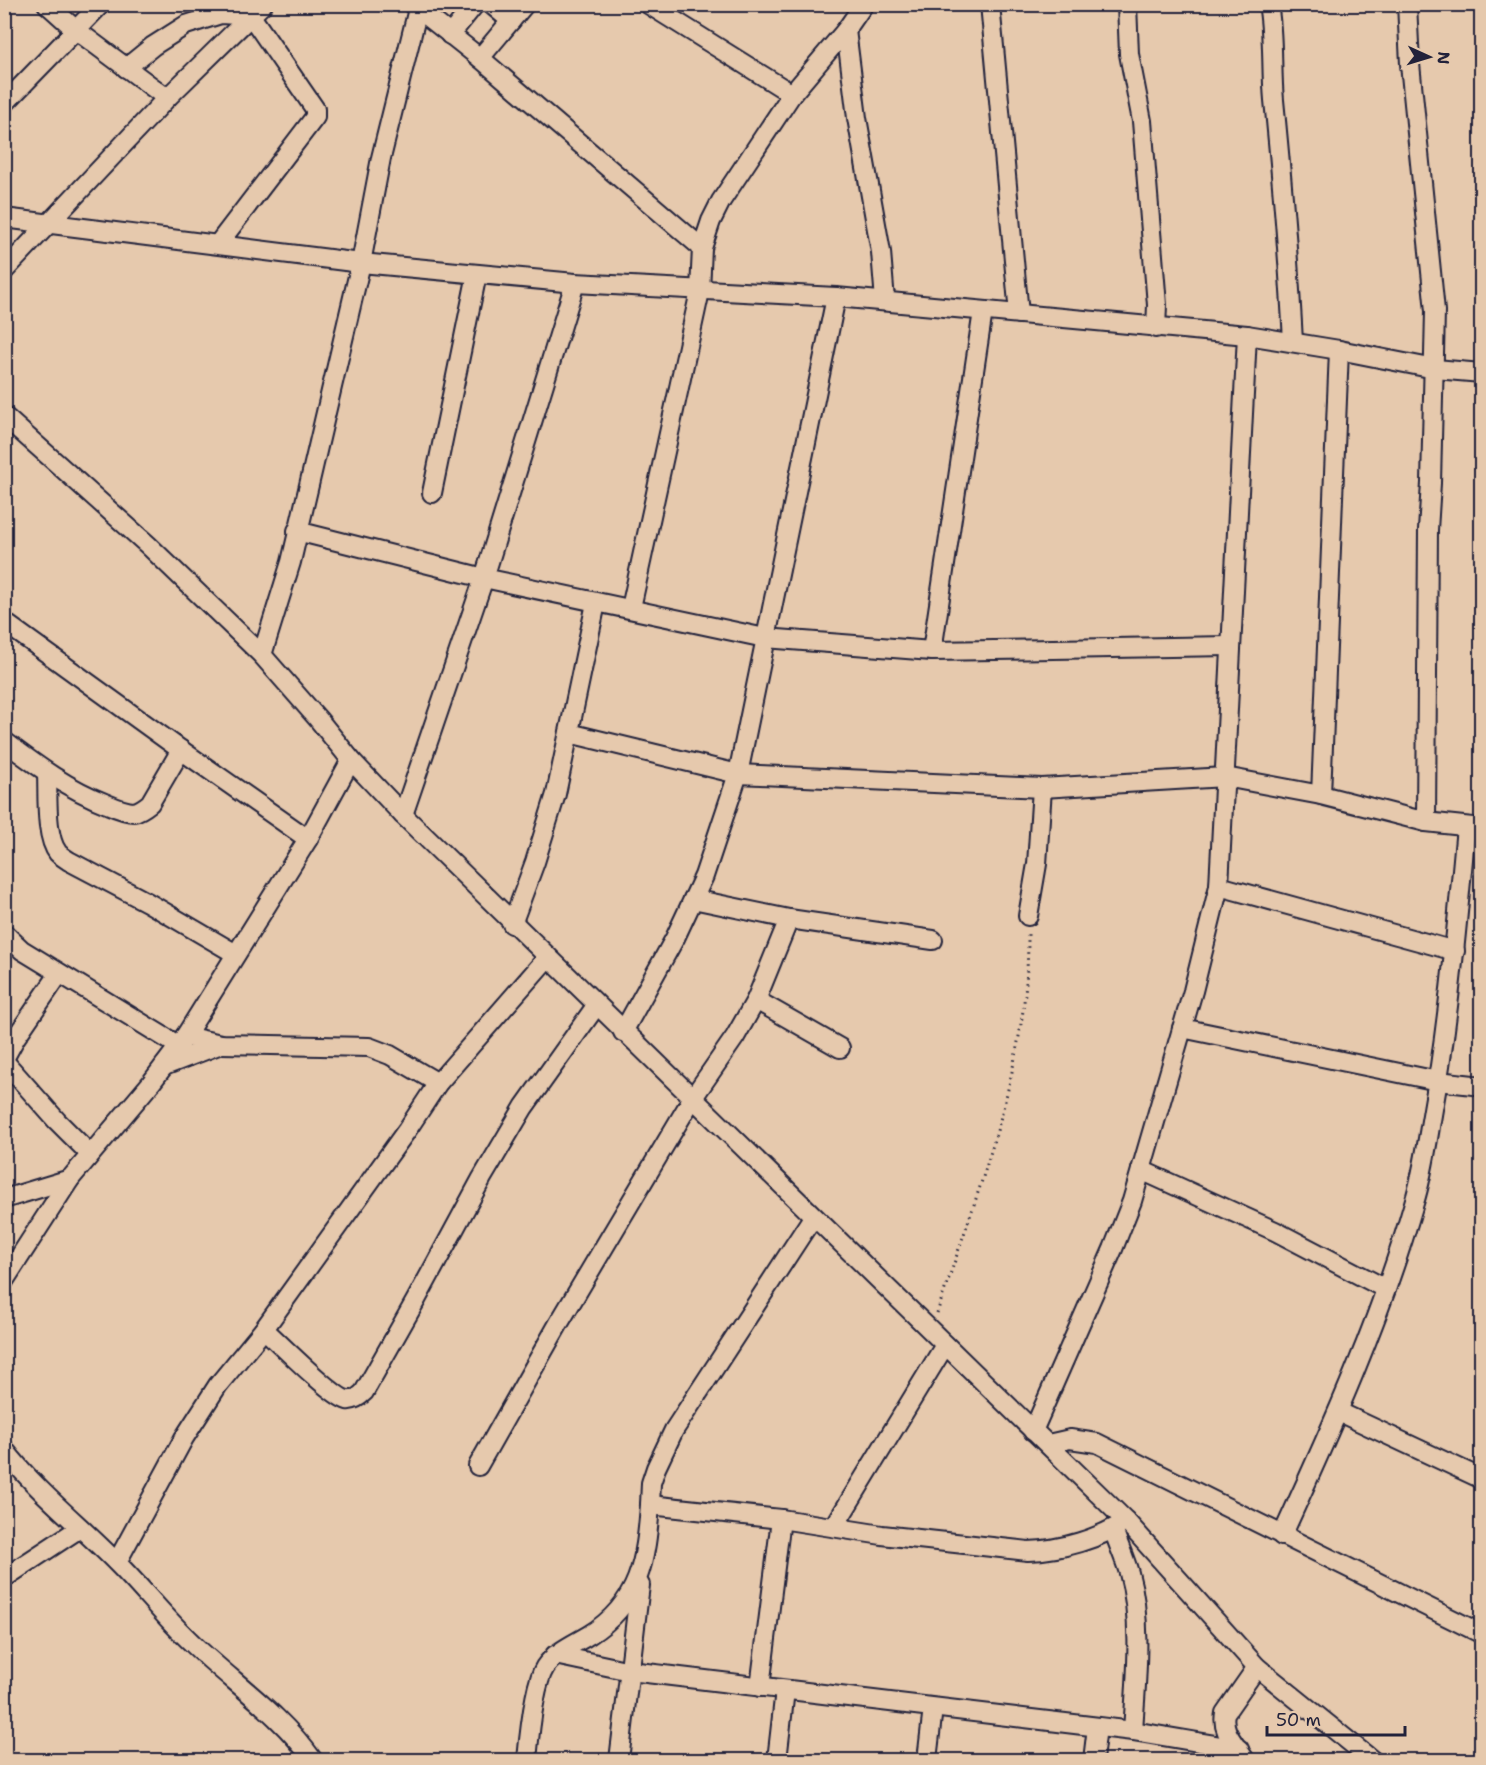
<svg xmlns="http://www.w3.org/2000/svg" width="1486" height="1765" font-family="'Shantell Sans',sans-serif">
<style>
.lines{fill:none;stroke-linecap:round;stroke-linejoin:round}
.minor-casing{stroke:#22223b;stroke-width:22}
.path{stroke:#22223b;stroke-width:3;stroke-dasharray:1.5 4.5;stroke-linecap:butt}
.minor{stroke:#e6c9ad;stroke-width:18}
</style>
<rect width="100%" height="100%" fill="#e6c9ad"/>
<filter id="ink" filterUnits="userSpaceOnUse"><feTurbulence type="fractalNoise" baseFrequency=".0167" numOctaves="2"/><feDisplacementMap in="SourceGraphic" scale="12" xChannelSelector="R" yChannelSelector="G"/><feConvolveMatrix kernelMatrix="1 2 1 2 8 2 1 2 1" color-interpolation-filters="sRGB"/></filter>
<g filter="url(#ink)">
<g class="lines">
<g class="minor-casing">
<g id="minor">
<path d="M47,4L76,30L167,98"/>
<path d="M412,4L480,58L702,248"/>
<path d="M491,4L511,21"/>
<path d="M648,4L792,94"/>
<path d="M990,4L1019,314"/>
<path d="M1127,4L1129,54L1142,121L1157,305L1156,328"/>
<path d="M1268,4C1274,36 1271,68 1274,100C1282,181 1289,262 1293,342"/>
<path d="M1407,4L1410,64L1435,311L1431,483L1428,530L1426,822"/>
<path d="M846,30L857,118L881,252L885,301"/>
<path d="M450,35L475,4"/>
<path d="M480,58L525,4"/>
<path d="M126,68L153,46L186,25L221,14L251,16L315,109V117L218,244"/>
<path d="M4,104L101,4"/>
<path d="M4,218L361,263L575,283L836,297L1247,335L1339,350L1435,369L1482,373"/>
<path d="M4,271L167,98L263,4"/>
<path d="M4,416L148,545L262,655L318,719L351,760L403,815L1126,1521L1257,1667L1372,1760"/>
<path d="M432,493L477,274"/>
<path d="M297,531L484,578L765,638L932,651L1230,646"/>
<path d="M631,608L700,291L702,248L711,221L721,201L792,94L846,30L864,4"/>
<path d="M4,622L181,750L308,839"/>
<path d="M932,651L983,311"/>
<path d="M262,655L291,562L361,263L381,158L418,9"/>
<path d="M569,733L738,774L1042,788L1225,777L1321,795L1426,822L1482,828"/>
<path d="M4,741C37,766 68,789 107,804C114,807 125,812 134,812C140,811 145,807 150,803L181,750"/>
<path d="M47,774C48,794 45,837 58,853C61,856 66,859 69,861L147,902L236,954"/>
<path d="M1321,795L1339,350"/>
<path d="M403,815L484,578L575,283"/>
<path d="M1219,886L1455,951"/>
<path d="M693,899L789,919L933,940"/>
<path d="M1028,916L1037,864L1042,788"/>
<path d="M512,924L535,862L556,794L596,603"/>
<path d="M4,933L22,950L179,1046"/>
<path d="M756,1000L840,1048"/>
<path d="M1182,1028L1438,1081L1482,1086"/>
<path d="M623,1032L675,938L704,876L738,774L836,297"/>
<path d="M185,1036L221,1044L369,1047L390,1055L438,1083"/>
<path d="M4,1059L16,1037L59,974"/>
<path d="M4,1061L57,1121L90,1154"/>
<path d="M164,1066L221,1044"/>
<path d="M1141,1170L1275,1231L1386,1289"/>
<path d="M4,1199L70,1179"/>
<path d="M4,1281L70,1179L151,1083L179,1046L308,839L351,760"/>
<path d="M264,1329C277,1341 333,1397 347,1400C354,1401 359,1397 364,1392L416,1300L482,1178L524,1107L596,1006"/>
<path d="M1339,1412L1482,1479"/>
<path d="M1033,1431L1113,1249L1132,1201L1193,991L1219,886L1247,335"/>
<path d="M1048,1444L1070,1439L1097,1443L1482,1634"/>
<path d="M4,1449C37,1492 79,1524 117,1563C143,1589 165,1618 192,1643C233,1683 279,1712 313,1760"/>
<path d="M478,1466L559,1323L692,1099L735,1037L756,1000L789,919"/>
<path d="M650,1505L651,1483L656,1468L674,1430L813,1217"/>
<path d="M834,1527L945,1345"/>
<path d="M1113,1529C1118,1544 1125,1559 1129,1573C1143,1623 1136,1681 1133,1731"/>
<path d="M1282,1536C1332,1427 1381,1318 1414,1203C1423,1174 1427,1144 1432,1115C1449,1020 1457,923 1466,827"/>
<path d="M117,1562L184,1438L218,1385L264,1329L407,1130L438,1083L548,957"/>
<path d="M4,1578L80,1528"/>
<path d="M555,1655L630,1671L1133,1731L1239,1749"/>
<path d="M760,1687L781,1519"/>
<path d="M527,1760C529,1738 534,1684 545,1667C555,1652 574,1644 589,1635C640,1603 646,1560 650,1505L781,1519L882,1535L1028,1551C1061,1550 1099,1539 1126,1521"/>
<path d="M619,1760L640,1585"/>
<path d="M777,1760L785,1690"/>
<path d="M927,1760L933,1708"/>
<path d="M1093,1760L1097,1727"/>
<path d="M1245,1760C1236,1744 1221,1733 1225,1713L1257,1667"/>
</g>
</g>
<path class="path" d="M937,1313C978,1191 1029,1064 1028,933"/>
<use href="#minor" class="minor"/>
</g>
</g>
<rect width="1486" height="1765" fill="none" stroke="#e6c9ad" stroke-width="24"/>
<rect x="12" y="12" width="1462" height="1741" fill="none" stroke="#22223b" stroke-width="2" filter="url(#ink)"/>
<g transform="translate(1429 57) rotate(94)" stroke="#e6c9ad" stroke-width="4.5" paint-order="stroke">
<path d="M0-4.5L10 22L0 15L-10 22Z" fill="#22223b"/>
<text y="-9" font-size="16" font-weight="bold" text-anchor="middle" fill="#22223b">N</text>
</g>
<path d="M1267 1726v9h138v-9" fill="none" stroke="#22223b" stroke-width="3"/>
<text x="1276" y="1726" font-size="18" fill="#22223b" stroke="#e6c9ad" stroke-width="4.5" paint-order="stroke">50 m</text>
</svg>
